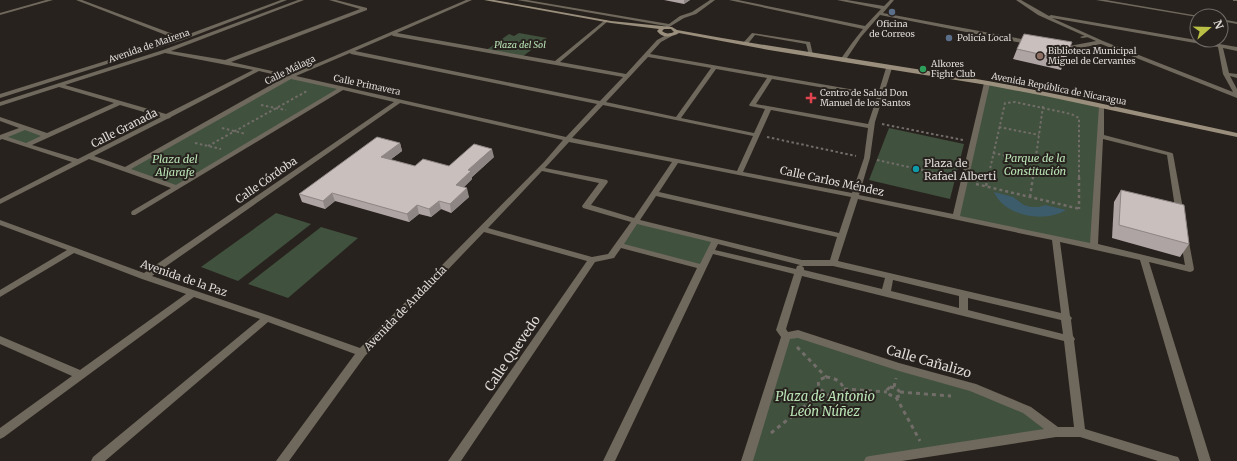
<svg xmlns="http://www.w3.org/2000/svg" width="1237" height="461" font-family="Merriweather,serif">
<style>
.green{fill:#40513e}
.water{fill:#3c5c6c}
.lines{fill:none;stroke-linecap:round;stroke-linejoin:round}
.path-far2{stroke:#726d69;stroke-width:2;stroke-dasharray:2.5 2.5;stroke-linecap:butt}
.path-far1{stroke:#726d69;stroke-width:2.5;stroke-dasharray:3 3;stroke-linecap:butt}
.path{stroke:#726d69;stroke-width:3;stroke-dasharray:4 4;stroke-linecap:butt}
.lane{fill:#6f685c;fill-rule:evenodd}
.street{fill:#6f685c;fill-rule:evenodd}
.secondary{fill:#9a8f7c;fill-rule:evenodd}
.wall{fill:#ada4a3}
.shaded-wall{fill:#8d8684}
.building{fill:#c9bfbd;stroke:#8d8684}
.service-dot{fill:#5c6f8a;stroke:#28221e;stroke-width:1.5}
.education-dot{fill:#8d6e63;stroke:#28221e;stroke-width:1.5}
.leisure-dot{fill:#2e9e5b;stroke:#28221e;stroke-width:1.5}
.health-dot{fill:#e0444e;stroke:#28221e;stroke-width:1.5}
.culture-dot{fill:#0f9aa8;stroke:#28221e;stroke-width:1.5}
.labels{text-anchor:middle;stroke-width:4;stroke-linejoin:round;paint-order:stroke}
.far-poi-label{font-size:9px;fill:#dedad7;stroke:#28221e;text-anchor:start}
.far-park-label{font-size:9px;font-style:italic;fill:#bae4b6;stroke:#28221e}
.far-street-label{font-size:9px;fill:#dedad7;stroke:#28221e}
.street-label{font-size:11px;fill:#dedad7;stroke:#28221e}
.park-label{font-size:11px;font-style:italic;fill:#bae4b6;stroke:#28221e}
.poi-label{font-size:11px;fill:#dedad7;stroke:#28221e;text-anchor:start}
.near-street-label{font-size:13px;fill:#dedad7;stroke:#28221e}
.near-park-label{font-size:13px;font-style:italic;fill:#bae4b6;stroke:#28221e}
</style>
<rect width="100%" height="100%" fill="#28221e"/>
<g class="green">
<path d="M519,33L547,38L522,57L485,51L509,34L514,36Z"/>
<path d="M290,77L341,89L177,188L125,170Z"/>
<path d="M989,84L1102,106L1094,246L956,218Z"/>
<path d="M24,128L48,136L26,145L1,137Z"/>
<path d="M889,128L964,144L950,199L869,180Z"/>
<path d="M276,213L311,224L238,281L201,267Z"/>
<path d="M636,221L716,241L702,267L620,245Z"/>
<path d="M321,227L358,238L288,298L248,284Z"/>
<path d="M795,335L972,388L1027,410L1056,432L870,461H747L786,336Z"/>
</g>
<path class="water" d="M994,192L1013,197L1024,205L1031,207H1039L1045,205L1066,210C1045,223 1005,217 994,192Z"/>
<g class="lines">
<g class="path-far2">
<path d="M261,105L286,110"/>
<path d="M882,124L963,140"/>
<path d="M999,127L1039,135"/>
<path d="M222,128L246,134"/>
<path d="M767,137L856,156"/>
<path d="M195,143L221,149"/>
<path d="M208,146L307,91"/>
<path d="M993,153L1035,162"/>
<path d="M877,160L954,177"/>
<path d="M988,178L1005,103L1015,102L1071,114L1079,118V178"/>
<path d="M1033,178L1043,106"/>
</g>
<g class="path-far1">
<path d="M1079,177V209"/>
<path d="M976,184L1080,209"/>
<path d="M986,186L988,177"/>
<path d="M1030,197L1033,177"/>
</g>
<g class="path">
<path d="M797,347L826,377"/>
<path d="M826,377C835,378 841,381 844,389L841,395L830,396C824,392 816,388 819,380Z"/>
<path d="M890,387L896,388L900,392V396L896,397L890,395L887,390Z"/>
<path d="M894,387L896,378"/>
<path d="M844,389L887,392"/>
<path d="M900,392L951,396"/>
<path d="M896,397L920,441"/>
<path d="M771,433L822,392"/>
</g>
<g class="lane">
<path d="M752,33L810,42L813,55L811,56L809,55L806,44L755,35L747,45H743V43Z"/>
<path d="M1087,35L1089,36V37L1082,38L1080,37Z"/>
</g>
<g class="street">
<path d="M46,0H53L0,15V13Z"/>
<path d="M76,0H82L181,37L281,0H287L183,40L0,98V94L176,39Z"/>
<path d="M298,0H304L171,51L225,60L360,9L329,0H336L367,8V10L231,62L290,75L466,0H472L397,33L555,61L605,20H607V22L560,62L626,74L657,40L670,33L672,34V36L661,42L650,54L878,94L886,68L889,66L892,68L875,122L870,158L859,195L953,214L984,83L987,81L990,83L960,216L1090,243L1099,106L1100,105H1104V135L1172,153L1173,154L1184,214L1180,216L1176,214L1167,155L1103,139L1098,244L1185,265L1180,237L1184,234L1188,237L1194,269L1193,271L1190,272L1149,262L1211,461H1199L1140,260L1060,242L1070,316L1072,318L1071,320L1073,336L1075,339L1074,341L1085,429L1174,456L1178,457L1180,461H1158L1080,437H1056L902,461H864L866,457L870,456L1044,429L1023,413L970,391L899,371L798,338L790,339L753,461H741L781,337L776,330L794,274L713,254L615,461H603L697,268L621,248L614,258L595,262L461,461H448L587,261L484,232L365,356L289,461H276L355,354L268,322L105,461H91L93,457L260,319L194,297L4,437L0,439V428L72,376L0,344V336L80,370L186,294L142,279L74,253L0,297V290L67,250L0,225V220L144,273L394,102L343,90L135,215H132L131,213L132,211L171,188L89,159L0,204V199L72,162L2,139L0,140V135L19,128L0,121V117L47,133L114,103L59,87L0,106V102L163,50ZM392,35L393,36L623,77L600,101L355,51ZM165,53L253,70L166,114L65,85ZM350,53L351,54L597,104L566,137L296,76ZM648,57L711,68L676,117L606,102ZM716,69L767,78L749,105L750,106L765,109L754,133L681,118ZM259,71L285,77L125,167L94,156L167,119L170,118L171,117ZM291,79L337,89L176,185L131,169ZM772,79L877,97L868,124L756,104ZM400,103L563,140L544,162L360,348L270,316L152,276ZM120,105L161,117L78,159L32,145ZM603,105L753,136L737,171L572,138ZM771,110L868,128L864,158L852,193L743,172ZM25,130L41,136L26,143L8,137ZM569,142L672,162L634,218L591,205L608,182L607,180L545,168ZM678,163L851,197L839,233L659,192ZM542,171L599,183L582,206L583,208L631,222L608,254L592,257L488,228ZM656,196L837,237L830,260H802L640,220ZM858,199L1052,240L1061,313L838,261ZM637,224L711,242L700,264L624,244ZM718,244L800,265L797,266L796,269L715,250ZM802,266H833L885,278L882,289L804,270V268ZM802,276L1064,341L1074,427H1058L1031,407L976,384L899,363L798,330L788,332L786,329ZM893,280L959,296V308L891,291ZM968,298L1061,320L1063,334L968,310Z"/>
<path d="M517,0H527L669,24L680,16L692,12L710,0H715L696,14L684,18L666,29L664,28L666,26Z"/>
<path d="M729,0H738L865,26L881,9L837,0H847L884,6L890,0H894L883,13L1032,41L1035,43L1032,45L880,15L861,37L845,61L843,62L840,60L852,43L863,29Z"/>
<path d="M1016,0H1021L1049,16L1051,15L1237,47V51L1223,48L1229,73L1237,74V78L1230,76L1237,89V98L1101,44L1064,51L1057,49L1056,48L1059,46L1064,47L1096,41L1038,15ZM1052,18L1218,47L1223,74L1233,92L1103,41Z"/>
<path d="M1096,0H1106L1199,16H1197V17Z"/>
<rect x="1233" y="0" width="4" height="1"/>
<path d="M1221,19L1237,22V24L1221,21Z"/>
</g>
<path class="secondary" d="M484,0H494L611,21L672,27L677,30C781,49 885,63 988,81C1071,96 1154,115 1237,133V137L1045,96L987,85L769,50L679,33C671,38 662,38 657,31L659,29L611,23ZM664,29H671L674,32C670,34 665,34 662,31Z"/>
</g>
<g class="wall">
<path d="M664,0H690L684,4Z"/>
<path d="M1017,49L1065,60L1061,70L1013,59Z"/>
<path d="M400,143L402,151L390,160L415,166H449L494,157L472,177V179L464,187L469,197L451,213L441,209L431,217L419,214L409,222L335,201L325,209L302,202L299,194Z"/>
<path d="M1121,190L1189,244L1180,257L1112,238L1114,202Z"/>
</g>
<g class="shaded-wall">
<path d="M684,0H690L684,4Z"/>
<path d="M400,143L402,151L383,165L381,157Z"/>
<path d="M492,149L494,157L472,177V179L458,193L456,185L468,170Z"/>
<path d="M467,188L469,197L451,213L450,204Z"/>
<path d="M332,193L335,201L325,209L323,201Z"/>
<path d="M439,201L441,209L431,217L429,209Z"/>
<path d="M417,205L419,214L409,222L407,214Z"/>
</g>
<g class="building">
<path d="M1024,34L1072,42L1065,60L1017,49Z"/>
<path d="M377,137L400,143L381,157L415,166L423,159L449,166L474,144L492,149L468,170L471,171L456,185L467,188L450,204L439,201L429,209L417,205L407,214L332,193L323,201L299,194Z"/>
<path d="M1121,190L1184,205L1189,244L1119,225Z"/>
</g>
<g class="service-dot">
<circle cx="892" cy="12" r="4"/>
<circle cx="949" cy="38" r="4"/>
</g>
<circle class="education-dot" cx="1040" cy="56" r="4"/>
<circle class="leisure-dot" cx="923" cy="69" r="4"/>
<path class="health-dot" d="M809 92h4v4h4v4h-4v4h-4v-4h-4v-4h4z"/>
<circle class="culture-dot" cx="916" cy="169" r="4"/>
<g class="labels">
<g class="far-poi-label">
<text x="892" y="27" text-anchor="middle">Oficina<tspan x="892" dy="10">de Correos</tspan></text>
<text x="957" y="41">Policía Local</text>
<text x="1048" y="54">Biblioteca Municipal<tspan x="1048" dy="10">Miguel de Cervantes</tspan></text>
<text x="931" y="67">Alkores<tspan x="931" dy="10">Fight Club</tspan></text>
<text x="820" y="96">Centro de Salud Don<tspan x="820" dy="10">Manuel de los Santos</tspan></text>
</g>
<g class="far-park-label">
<text x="520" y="48">Plaza del Sol</text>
</g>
<g class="far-street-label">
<text transform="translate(149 46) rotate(-19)" y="3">Avenida de Mairena</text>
<text transform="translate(290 70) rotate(-26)" y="3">Calle Málaga</text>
<text transform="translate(367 85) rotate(12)" y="3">Calle Primavera</text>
<text transform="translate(1059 89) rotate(11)" y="3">Avenida República de Nicaragua</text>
</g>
<g class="street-label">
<text transform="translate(124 128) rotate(-27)" y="4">Calle Granada</text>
<text transform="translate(266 180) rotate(-35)" y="4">Calle Córdoba</text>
<text transform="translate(832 181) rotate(12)" y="4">Calle Carlos Méndez</text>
<text transform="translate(184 278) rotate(19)" y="4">Avenida de la Paz</text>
<text transform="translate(405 308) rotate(-46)" y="4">Avenida de Andalucía</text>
</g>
<g class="park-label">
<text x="1035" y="162">Parque de la<tspan x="1035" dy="13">Constitución</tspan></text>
<text x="175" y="163">Plaza del<tspan x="175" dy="13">Aljarafe</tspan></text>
</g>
<g class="poi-label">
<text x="924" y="167">Plaza de<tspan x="924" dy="13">Rafael Alberti</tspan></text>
</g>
<g class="near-street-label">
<text transform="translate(512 353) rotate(-56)" y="5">Calle Quevedo</text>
<text transform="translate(929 361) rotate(16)" y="5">Calle Cañalizo</text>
</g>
<g class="near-park-label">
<text x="825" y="401">Plaza de Antonio<tspan x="825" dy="15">León Núñez</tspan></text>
</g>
</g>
<g transform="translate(1209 28) rotate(70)"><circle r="19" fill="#28221e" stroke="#716c68"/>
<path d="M0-3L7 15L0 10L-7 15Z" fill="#bac045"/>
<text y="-6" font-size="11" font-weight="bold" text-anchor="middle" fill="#dedad7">N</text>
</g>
</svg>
